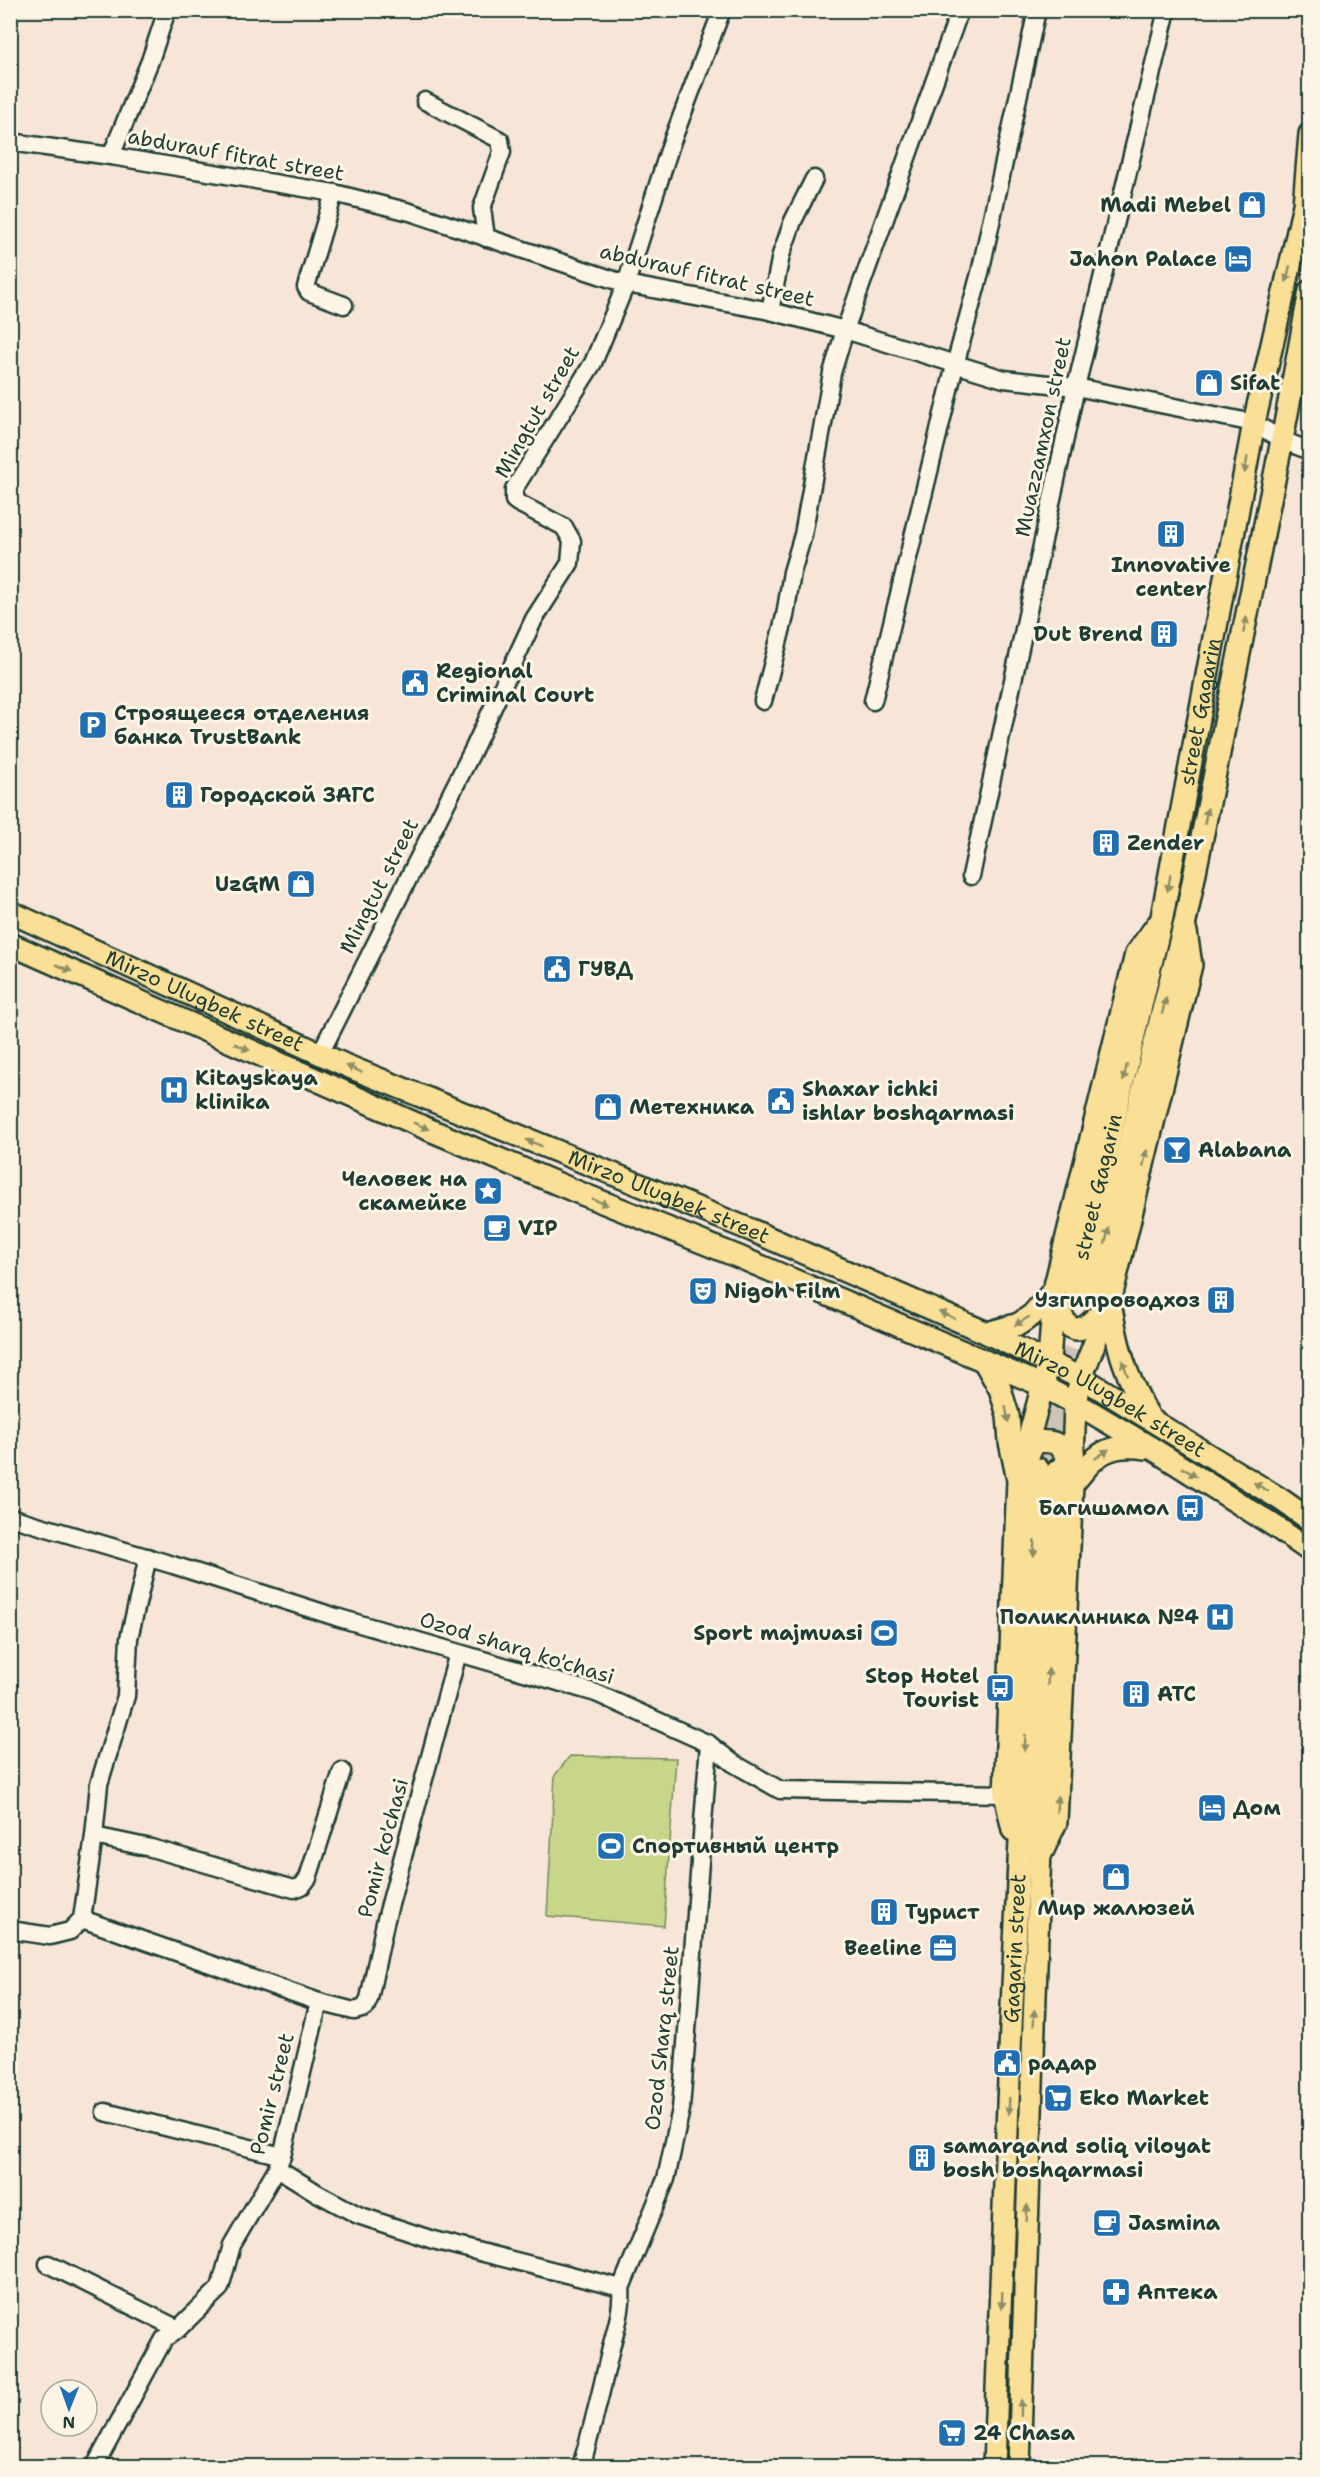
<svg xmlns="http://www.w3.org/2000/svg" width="1320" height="2477" font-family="'Shantell Sans',sans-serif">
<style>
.green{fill:#c8d68a;stroke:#748a5f;stroke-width:1.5}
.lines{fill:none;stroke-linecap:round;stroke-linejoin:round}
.major-tunnel{stroke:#ccc4b7;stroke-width:21;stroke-dasharray:21 10;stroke-linecap:butt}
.minor-casing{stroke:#1f3d34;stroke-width:21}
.major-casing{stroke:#1f3d34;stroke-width:26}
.minor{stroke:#fcf5e5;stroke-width:16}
.major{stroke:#fadf96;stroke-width:21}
.oneway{fill:#8c8e65}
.labels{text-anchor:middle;stroke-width:6;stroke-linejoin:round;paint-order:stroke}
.street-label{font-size:21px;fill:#1f3d34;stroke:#fcf5e5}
.poi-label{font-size:21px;font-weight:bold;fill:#1f3d34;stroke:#fcf5e5;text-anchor:start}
</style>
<rect width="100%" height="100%" fill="#f7e6d8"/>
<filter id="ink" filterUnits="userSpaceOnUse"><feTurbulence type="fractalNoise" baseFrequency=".0167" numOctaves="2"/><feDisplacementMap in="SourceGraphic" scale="12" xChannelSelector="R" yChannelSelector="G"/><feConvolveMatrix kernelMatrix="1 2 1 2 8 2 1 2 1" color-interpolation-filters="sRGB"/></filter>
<g filter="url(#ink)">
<path class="green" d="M570,1756L676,1758L664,1926L547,1916L555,1775Z"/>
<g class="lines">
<g class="major-tunnel">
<path d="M1039,1458L1049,1393L1074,1288"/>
<path d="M1059,1463L1069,1392L1092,1293"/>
</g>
<g class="minor-casing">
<g id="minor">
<path d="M425,101L500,140L502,152L482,208L486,238"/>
<path d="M10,142L111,156L334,193L410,212L626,284L770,311L845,330L1004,379L1076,387L1254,423L1282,440L1310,451"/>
<path d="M111,156L150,61L167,10"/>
<path d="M334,193L306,287L309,292L344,305"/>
<path d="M770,311L781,255L793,221L814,179"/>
<path d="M763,701L785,616L792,572L803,535L832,373L845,330L960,10"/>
<path d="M873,701L955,365L980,273L1037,10"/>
<path d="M971,876L1076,387L1167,10"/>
<path d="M320,1054L474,748L534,619L570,563L572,541L564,527L518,503L514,500V489L593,363L626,284L671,144L722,10"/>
<path d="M10,1517L173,1565L336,1617L596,1693L709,1744L733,1763L780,1790L1005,1794"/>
<path d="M94,1836L151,1848L294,1889L302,1886L308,1878L342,1771"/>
<path d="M82,1919L319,2002L354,2011L365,2008L369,1999L385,1923L458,1653"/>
<path d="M10,1930L50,1936L70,1931L82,1919L94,1836L99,1784L126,1696L129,1638L148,1557"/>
<path d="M105,2112L282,2156"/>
<path d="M277,2168L317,2193L358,2215L433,2240L621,2288"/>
<path d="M48,2264L178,2329"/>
<path d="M95,2466L164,2339L178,2329L220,2288L232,2245L277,2168L282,2156L319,2002"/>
<path d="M581,2466C593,2427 602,2388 611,2348C616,2328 623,2308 621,2288L666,2179L681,2109L709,1744"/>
</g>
</g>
<g class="major-casing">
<g id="major">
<path id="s1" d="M10,912L347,1066L751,1230L987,1333L1091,1383L1280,1499L1310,1520"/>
<path d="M10,944L430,1130L575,1191L739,1257L1032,1381L1086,1409L1153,1449L1276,1527L1310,1551"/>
<path id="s2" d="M1074,1288L1162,917L1254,423L1304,205L1310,134"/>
<path d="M1092,1293L1185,922L1282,440L1310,291"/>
<path d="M1055,1297C1066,1333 1077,1341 1104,1309"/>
<path d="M987,1333L1019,1324L1032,1315L1054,1290L1136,954L1157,925"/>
<path d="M984,1361L1000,1389L1008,1415L1010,1442L1018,1480L1005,1794L1013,1830"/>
<path d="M1149,1417C1125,1375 1118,1350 1110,1302L1191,965L1186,932"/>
<path d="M1025,1461L1035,1442C1060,1439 1065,1447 1069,1470"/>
<path d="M1019,1475L1049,1362L1054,1290"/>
<path d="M1072,1485L1075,1403L1081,1378L1110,1303"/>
<path d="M1043,1850L1056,1822L1072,1485C1096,1455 1106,1442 1146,1448"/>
<path id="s3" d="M994,2466L1011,2027L1038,1469"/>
<path d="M1019,2466L1041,1820L1058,1470"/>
</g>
</g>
<use href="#minor" class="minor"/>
<use href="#major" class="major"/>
</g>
<defs><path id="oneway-solid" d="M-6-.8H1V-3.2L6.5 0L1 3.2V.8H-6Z" transform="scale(1.5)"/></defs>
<g class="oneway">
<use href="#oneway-solid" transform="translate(1288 274) rotate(103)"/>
<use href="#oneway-solid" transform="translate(1246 465) rotate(100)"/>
<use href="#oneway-solid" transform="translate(1245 625) rotate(-79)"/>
<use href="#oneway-solid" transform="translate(1206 816) rotate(-79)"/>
<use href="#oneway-solid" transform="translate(1169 883) rotate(100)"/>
<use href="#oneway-solid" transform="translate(64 968) rotate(24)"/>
<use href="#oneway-solid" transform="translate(1164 1006) rotate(-76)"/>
<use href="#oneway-solid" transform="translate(242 1047) rotate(24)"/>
<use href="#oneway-solid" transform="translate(354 1069) rotate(-157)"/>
<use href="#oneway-solid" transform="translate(1125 1073) rotate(103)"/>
<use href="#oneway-solid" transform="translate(421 1126) rotate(24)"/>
<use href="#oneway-solid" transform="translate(534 1143) rotate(-158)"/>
<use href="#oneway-solid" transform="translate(1145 1158) rotate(-77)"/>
<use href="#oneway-solid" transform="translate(600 1202) rotate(22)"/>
<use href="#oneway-solid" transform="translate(1107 1236) rotate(-76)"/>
<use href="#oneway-solid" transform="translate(947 1315) rotate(-157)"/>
<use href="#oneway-solid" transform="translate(1022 1321) rotate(150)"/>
<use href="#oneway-solid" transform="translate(1125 1368) rotate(-110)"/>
<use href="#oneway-solid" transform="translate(1007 1414) rotate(80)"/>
<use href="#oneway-solid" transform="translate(1102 1454) rotate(-34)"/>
<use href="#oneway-solid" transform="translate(1189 1472) rotate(32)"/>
<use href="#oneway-solid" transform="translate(1261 1487) rotate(-149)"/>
<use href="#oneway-solid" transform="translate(1034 1548) rotate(93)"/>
<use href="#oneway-solid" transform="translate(1048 1677) rotate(-87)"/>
<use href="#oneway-solid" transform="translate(1025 1743) rotate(93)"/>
<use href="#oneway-solid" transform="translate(1057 1804) rotate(-87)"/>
<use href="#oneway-solid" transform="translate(1034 2018) rotate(-88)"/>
<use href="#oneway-solid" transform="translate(1009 2106) rotate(92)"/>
<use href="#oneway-solid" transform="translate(1027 2213) rotate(-88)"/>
<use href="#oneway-solid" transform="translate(1002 2300) rotate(92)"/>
<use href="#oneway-solid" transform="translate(1021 2408) rotate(-89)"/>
</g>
</g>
<defs>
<g id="shop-square" transform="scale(1.5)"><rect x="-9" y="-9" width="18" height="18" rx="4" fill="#1f6fb2" stroke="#fcf5e5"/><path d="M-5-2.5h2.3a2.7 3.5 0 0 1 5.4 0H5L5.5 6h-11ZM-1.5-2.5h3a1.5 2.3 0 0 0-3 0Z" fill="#fff"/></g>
<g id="hotel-square" transform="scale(1.5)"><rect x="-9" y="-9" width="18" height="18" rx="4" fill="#1f6fb2" stroke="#fcf5e5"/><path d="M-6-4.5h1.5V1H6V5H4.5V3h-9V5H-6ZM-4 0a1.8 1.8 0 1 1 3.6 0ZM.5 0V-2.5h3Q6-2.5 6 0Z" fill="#fff"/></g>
<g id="building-square" transform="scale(1.5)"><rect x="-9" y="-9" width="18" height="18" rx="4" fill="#1f6fb2" stroke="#fcf5e5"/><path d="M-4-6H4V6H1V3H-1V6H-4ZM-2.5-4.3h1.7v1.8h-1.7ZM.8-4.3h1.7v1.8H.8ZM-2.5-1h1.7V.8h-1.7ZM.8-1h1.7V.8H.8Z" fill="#fff"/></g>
<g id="civic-square" transform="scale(1.5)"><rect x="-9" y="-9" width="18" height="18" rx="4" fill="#1f6fb2" stroke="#fcf5e5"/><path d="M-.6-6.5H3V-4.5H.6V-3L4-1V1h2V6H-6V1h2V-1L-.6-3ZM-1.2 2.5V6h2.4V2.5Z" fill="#fff"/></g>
<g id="parking-square" transform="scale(1.5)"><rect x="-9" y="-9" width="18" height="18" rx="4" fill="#1f6fb2" stroke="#fcf5e5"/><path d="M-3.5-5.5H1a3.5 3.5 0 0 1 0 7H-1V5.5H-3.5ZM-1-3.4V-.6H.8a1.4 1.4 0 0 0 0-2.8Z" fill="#fff"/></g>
<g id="hospital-square" transform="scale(1.5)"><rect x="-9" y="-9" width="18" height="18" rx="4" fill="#1f6fb2" stroke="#fcf5e5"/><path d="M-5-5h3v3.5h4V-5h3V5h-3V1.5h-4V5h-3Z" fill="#fff"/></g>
<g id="bar-square" transform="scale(1.5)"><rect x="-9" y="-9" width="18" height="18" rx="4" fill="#1f6fb2" stroke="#fcf5e5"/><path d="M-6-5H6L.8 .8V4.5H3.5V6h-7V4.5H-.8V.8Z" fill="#fff"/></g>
<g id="sight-square" transform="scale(1.5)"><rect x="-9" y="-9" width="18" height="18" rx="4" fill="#1f6fb2" stroke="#fcf5e5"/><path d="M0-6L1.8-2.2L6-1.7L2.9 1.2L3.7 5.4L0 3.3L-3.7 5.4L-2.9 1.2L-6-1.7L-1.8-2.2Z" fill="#fff"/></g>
<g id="cafe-square" transform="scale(1.5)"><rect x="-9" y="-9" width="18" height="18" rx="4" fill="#1f6fb2" stroke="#fcf5e5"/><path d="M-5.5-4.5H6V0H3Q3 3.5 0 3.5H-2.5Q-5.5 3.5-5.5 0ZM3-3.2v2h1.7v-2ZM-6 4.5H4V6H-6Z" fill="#fff"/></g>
<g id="theatre-square" transform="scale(1.5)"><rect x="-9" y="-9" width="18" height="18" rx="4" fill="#1f6fb2" stroke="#fcf5e5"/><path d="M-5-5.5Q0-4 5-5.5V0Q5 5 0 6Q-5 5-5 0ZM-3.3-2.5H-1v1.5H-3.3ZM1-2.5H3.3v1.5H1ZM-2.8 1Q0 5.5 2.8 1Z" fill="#fff"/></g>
<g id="bus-square" transform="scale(1.5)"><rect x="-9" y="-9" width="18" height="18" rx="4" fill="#1f6fb2" stroke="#fcf5e5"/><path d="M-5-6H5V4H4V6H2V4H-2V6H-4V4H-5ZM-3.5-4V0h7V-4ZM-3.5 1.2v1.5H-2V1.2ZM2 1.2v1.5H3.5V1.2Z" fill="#fff"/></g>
<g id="stadium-square" transform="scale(1.5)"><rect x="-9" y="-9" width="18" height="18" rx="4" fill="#1f6fb2" stroke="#fcf5e5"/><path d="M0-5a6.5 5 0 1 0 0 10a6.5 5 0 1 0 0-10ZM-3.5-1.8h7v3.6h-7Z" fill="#fff"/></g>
<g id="office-square" transform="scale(1.5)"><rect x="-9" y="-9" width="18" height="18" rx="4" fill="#1f6fb2" stroke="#fcf5e5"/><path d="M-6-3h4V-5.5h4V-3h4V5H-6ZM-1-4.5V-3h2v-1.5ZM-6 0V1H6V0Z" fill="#fff"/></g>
<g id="supermarket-square" transform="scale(1.5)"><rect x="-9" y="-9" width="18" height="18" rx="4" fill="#1f6fb2" stroke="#fcf5e5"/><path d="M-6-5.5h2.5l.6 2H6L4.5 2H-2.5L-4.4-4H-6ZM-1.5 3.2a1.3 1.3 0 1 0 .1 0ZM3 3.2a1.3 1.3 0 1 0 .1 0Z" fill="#fff"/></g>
<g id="pharmacy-square" transform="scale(1.5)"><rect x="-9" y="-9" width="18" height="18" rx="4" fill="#1f6fb2" stroke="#fcf5e5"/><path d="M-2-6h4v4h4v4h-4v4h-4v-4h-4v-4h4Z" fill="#fff"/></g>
</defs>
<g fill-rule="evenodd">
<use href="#shop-square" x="1252" y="205"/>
<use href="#hotel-square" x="1238" y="259"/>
<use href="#shop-square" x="1209" y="383"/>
<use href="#building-square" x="1171" y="534"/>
<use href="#building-square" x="1164" y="634"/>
<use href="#civic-square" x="415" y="683"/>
<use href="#parking-square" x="93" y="725"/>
<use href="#building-square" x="179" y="795"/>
<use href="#building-square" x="1106" y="843"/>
<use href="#shop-square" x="301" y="884"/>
<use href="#civic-square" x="557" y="969"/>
<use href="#hospital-square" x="174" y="1090"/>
<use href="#civic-square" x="781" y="1101"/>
<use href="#shop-square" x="608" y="1107"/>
<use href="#bar-square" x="1177" y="1150"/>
<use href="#sight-square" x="488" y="1191"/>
<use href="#cafe-square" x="497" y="1228"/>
<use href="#theatre-square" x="703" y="1291"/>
<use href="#building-square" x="1221" y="1300"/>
<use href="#bus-square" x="1190" y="1508"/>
<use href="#hospital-square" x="1220" y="1617"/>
<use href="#stadium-square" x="884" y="1633"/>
<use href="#bus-square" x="1000" y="1688"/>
<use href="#building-square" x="1136" y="1694"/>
<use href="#hotel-square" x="1212" y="1808"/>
<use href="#stadium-square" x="611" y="1846"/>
<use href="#shop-square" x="1116" y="1877"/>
<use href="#building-square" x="884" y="1912"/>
<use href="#office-square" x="943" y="1948"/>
<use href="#civic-square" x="1007" y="2063"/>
<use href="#supermarket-square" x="1058" y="2098"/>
<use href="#building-square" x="922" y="2158"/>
<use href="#cafe-square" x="1107" y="2223"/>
<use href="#pharmacy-square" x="1116" y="2292"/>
<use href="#supermarket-square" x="952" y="2433"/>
</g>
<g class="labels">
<g class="street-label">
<text transform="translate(236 155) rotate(10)" y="7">abdurauf fitrat street</text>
<text transform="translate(707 275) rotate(13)" y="7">abdurauf fitrat street</text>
<text transform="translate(537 412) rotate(-60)" y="7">Mingtut street</text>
<text transform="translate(1043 437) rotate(-78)" y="7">Muazzamxon street</text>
<text dy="7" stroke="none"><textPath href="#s2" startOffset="590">street Gagarin</textPath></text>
<text transform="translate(379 886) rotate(-63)" y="7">Mingtut street</text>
<text dy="7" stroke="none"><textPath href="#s1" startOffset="214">Mirzo Ulugbek street</textPath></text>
<text dy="7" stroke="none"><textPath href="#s2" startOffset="104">street Gagarin</textPath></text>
<text dy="7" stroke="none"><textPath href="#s1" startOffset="718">Mirzo Ulugbek street</textPath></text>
<text dy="7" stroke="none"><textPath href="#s1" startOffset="1204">Mirzo Ulugbek street</textPath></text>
<text transform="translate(517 1648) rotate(17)" y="7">Ozod sharq ko'chasi</text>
<text transform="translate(383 1848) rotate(-75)" y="7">Pomir ko'chasi</text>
<text dy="7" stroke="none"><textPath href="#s3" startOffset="518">Gagarin street</textPath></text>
<text transform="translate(662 2038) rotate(-84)" y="7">Ozod Sharq street</text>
<text transform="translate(272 2094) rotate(-76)" y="7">Pomir street</text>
</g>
<g class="poi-label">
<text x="1231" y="212" text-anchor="end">Madi Mebel</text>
<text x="1217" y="266" text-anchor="end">Jahon Palace</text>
<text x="1230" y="390">Sifat</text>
<text x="1171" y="572" text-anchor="middle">Innovative<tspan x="1171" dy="24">center</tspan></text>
<text x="1143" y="641" text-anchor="end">Dut Brend</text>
<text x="436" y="678">Regional<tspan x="436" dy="24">Criminal Court</tspan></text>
<text x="114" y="720">Строящееся отделения<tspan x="114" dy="24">банка TrustBank</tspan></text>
<text x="200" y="802">Городской ЗАГС</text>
<text x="1127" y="850">Zender</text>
<text x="280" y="891" text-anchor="end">UzGM</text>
<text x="578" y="976">ГУВД</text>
<text x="195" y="1085">Kitayskaya<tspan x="195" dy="24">klinika</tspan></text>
<text x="802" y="1096">Shaxar ichki<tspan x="802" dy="24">ishlar boshqarmasi</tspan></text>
<text x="629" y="1114">Метехника</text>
<text x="1198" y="1157">Alabana</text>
<text x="467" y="1186" text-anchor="end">Человек на<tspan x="467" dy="24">скамейке</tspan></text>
<text x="518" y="1235">VIP</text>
<text x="724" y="1298">Nigoh Film</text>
<text x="1200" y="1307" text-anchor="end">Узгипроводхоз</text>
<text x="1169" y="1515" text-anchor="end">Багишамол</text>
<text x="1199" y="1624" text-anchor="end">Поликлиника №4</text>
<text x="863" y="1640" text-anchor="end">Sport majmuasi</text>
<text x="979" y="1683" text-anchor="end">Stop Hotel<tspan x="979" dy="24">Tourist</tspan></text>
<text x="1157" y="1701">ATC</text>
<text x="1233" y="1815">Дом</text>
<text x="632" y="1853">Спортивный центр</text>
<text x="1116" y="1915" text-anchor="middle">Мир жалюзей</text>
<text x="905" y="1919">Турист</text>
<text x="922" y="1955" text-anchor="end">Beeline</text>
<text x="1028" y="2070">радар</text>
<text x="1079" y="2105">Eko Market</text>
<text x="943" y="2153">samarqand soliq viloyat<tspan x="943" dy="24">bosh boshqarmasi</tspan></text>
<text x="1128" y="2230">Jasmina</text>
<text x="1137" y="2299">Аптека</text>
<text x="973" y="2440">24 Chasa</text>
</g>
</g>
<rect width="1320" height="2477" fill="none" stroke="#fcf5e5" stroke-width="36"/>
<rect x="18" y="18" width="1284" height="2441" fill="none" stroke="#1f3d34" stroke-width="2" filter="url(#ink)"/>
<g transform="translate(69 2408) rotate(181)"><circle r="28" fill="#fcf5e5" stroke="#a4ab9e" stroke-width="1.5"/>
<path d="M0-4.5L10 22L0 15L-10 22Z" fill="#1f6fb2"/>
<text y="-9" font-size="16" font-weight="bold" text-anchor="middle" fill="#1f3d34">N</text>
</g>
</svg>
